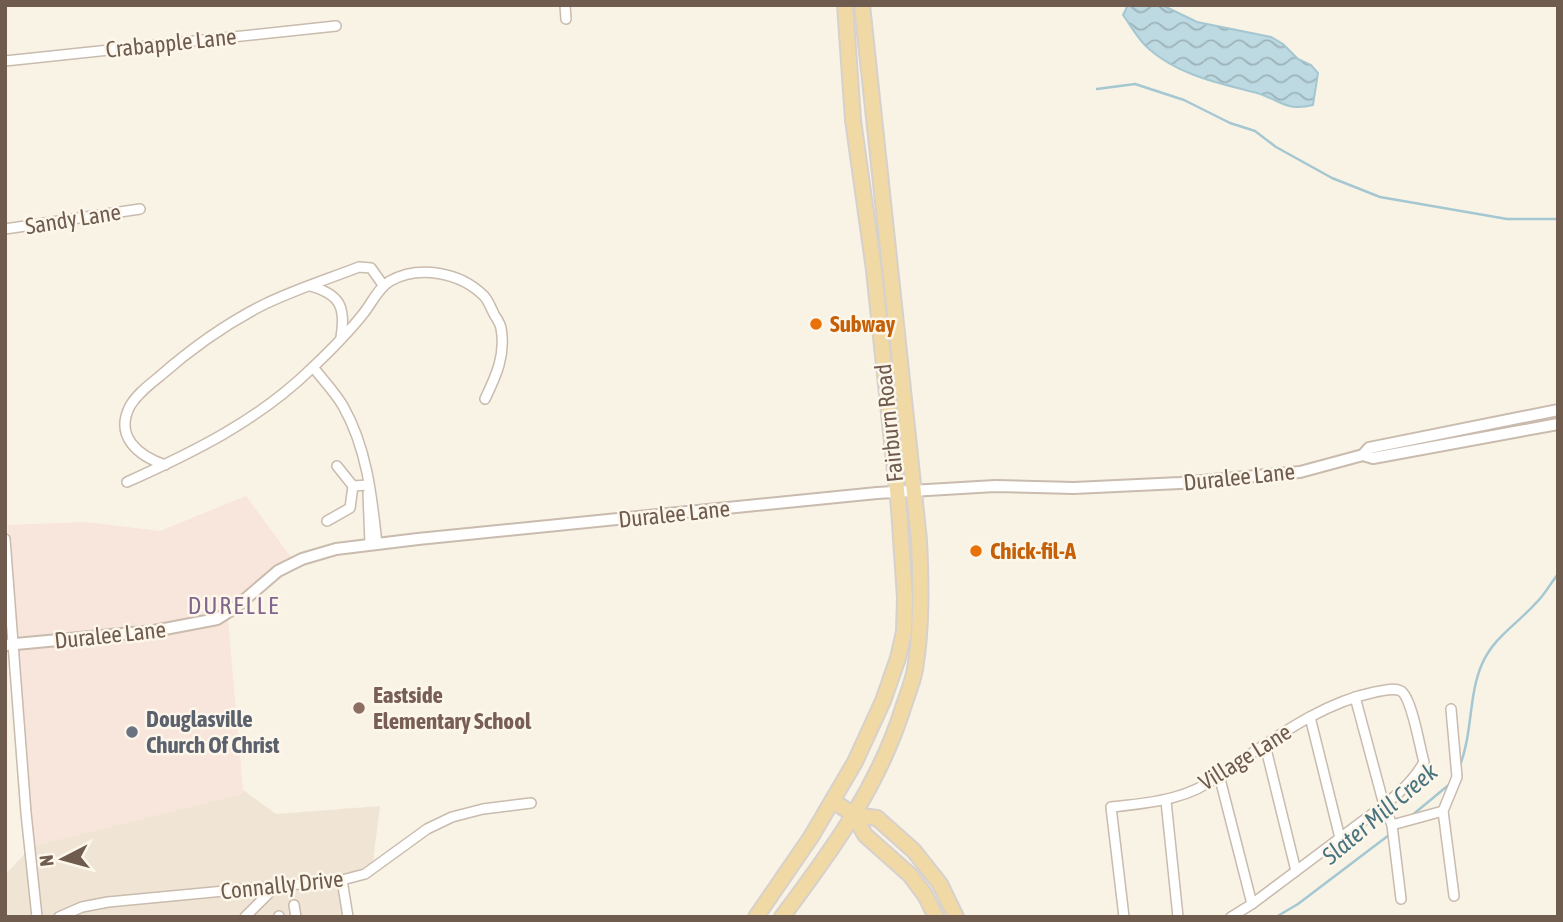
<svg xmlns="http://www.w3.org/2000/svg" width="1563" height="922" font-family="'Asap Condensed',sans-serif">
<style>
.residential{fill:#f0e5d5}
.commercial{fill:#f8e5db}
.water{fill:url(#water-waves);stroke:#a4c7d1;stroke-width:2}
.lines{fill:none;stroke-linecap:round;stroke-linejoin:round}
.stream{stroke:#a4c7d1;stroke-width:2.5}
.minor-casing{stroke:#c9bbad;stroke-width:12}
.tertiary-casing{stroke:#c9bbad;stroke-width:14}
.primary-casing{stroke:#d7d1cd;stroke-width:18}
.minor{stroke:#fff;stroke-width:9}
.tertiary{stroke:#fff;stroke-width:10}
.primary{stroke:#f1d9a6;stroke-width:14}
.food-dot{fill:#e8710a;stroke:#fdf7eb;stroke-width:2.5}
.education-dot{fill:#8d6e63;stroke:#fdf7eb;stroke-width:2.5}
.worship-dot{fill:#6b7280;stroke:#fdf7eb;stroke-width:2.5}
.labels{text-anchor:middle;stroke-width:5;stroke-linejoin:round;paint-order:stroke}
.street-label{font-size:23px;fill:#6f5c4e;stroke:#fdf7eb}
.food-label{font-size:23px;font-weight:bold;fill:#c56008;stroke:#fdf7eb;text-anchor:start}
.education-label{font-size:23px;font-weight:bold;fill:#785e54;stroke:#fdf7eb;text-anchor:start}
.worship-label{font-size:23px;font-weight:bold;fill:#5b616d;stroke:#fdf7eb;text-anchor:start}
.neighbourhood-label{font-size:24px;letter-spacing:2px;fill:#81668c;stroke:#fdf7eb}
.water-label{font-size:24px;font-style:italic;fill:#4a7480;stroke:#fdf7eb}
</style>
<defs>
<pattern id="water-waves" width="16" height="10" patternUnits="userSpaceOnUse" patternTransform="scale(1.75)"><rect width="16" height="10" fill="#bdd9e1"/><path d="M0 5q4-4 8 0t8 0" fill="none" stroke="#9eb3b9"/></pattern>
</defs>
<rect width="100%" height="100%" fill="#f9f3e6"/>
<path class="residential" d="M243,790L276,814L380,806L373,862L342,880L346,917H5V875L32,846L240,794Z"/>
<path class="commercial" d="M246,496L294,561L227,609L243,790L241,794L32,846L16,706L8,525L86,522L160,531Z"/>
<path class="water" d="M1128,5H1162L1197,22L1271,37L1283,44L1298,59L1311,65L1318,73L1313,105C1287,112 1280,100 1257,93C1219,83 1180,76 1149,49C1139,41 1131,26 1123,15Z"/>
<g class="lines">
<g class="stream">
<path d="M1097,89L1135,84L1184,100L1230,123L1255,131L1276,147L1332,178L1380,197L1507,219H1558"/>
<path d="M1459,768C1473,734 1468,696 1482,664C1494,637 1516,625 1535,604C1544,596 1550,584 1558,574"/>
<path d="M1410,817L1451,783"/>
<path d="M1276,917L1298,904L1389,835"/>
</g>
<g class="minor-casing">
<g id="minor">
<path d="M565,5L566,19"/>
<path d="M5,61L336,26"/>
<path d="M5,229L140,209"/>
<path d="M310,286C340,294 346,307 341,337"/>
<path d="M313,367C323,380 335,392 343,406C367,448 372,497 377,544"/>
<path d="M165,465C139,456 114,437 130,406C137,394 149,385 160,376C192,348 227,323 265,304C296,289 328,279 359,267L371,268L383,285"/>
<path d="M337,466L353,486L368,485"/>
<path d="M127,482C194,452 259,420 312,368C330,351 348,333 363,314C372,303 378,288 390,281C419,265 460,272 484,296C488,300 491,308 494,314C497,319 500,323 501,328C506,355 496,376 485,399"/>
<path d="M368,493L370,544"/>
<path d="M327,521L350,508L353,486"/>
<path d="M5,539L26,813L37,917"/>
<path d="M1355,697L1384,805L1392,825L1401,899"/>
<path d="M1451,709L1457,777L1443,811L1454,896"/>
<path d="M1310,717L1340,838"/>
<path d="M1265,745L1296,871"/>
<path d="M1219,775L1252,904"/>
<path d="M1166,801L1178,917"/>
<path d="M1392,825L1443,811"/>
<path d="M342,880L348,917"/>
<path d="M294,905L296,917"/>
<path d="M279,916V917"/>
<path d="M59,917L82,907L108,902L342,880L365,874L427,829L452,817L483,809L531,803"/>
<path d="M245,917L274,888"/>
<path d="M1124,917L1111,807C1149,803 1189,800 1219,775C1269,743 1317,704 1375,692C1384,691 1393,687 1401,691C1412,698 1420,749 1424,762C1408,791 1378,809 1352,829C1319,854 1285,879 1252,904L1231,917"/>
</g>
</g>
<g class="tertiary-casing">
<g id="tertiary">
<path d="M1363,455L1373,458L1558,424"/>
<path d="M5,645L154,631L217,619L236,607L278,571L302,559L336,549L418,539L877,493L995,486L1074,488L1180,483L1300,472L1363,455L1369,448L1558,410"/>
</g>
</g>
<g class="primary-casing">
<g id="primary">
<path d="M833,801L854,815L865,835L910,875L925,895L936,917"/>
<path d="M854,815L877,818L914,851L940,884L956,917"/>
<path d="M756,917L811,837L855,762L883,701L898,658L904,632L905,598L899,509L874,270L853,120L845,5"/>
<path d="M782,917C833,849 879,786 904,705C908,693 913,681 915,669C922,627 921,582 919,540L862,5"/>
</g>
</g>
<use href="#minor" class="minor"/>
<use href="#tertiary" class="tertiary"/>
<use href="#primary" class="primary"/>
</g>
<g class="food-dot">
<circle cx="816" cy="324" r="7"/>
<circle cx="976" cy="551" r="7"/>
</g>
<circle class="education-dot" cx="359" cy="708" r="7"/>
<circle class="worship-dot" cx="132" cy="732" r="7"/>
<g class="labels">
<g class="street-label">
<text transform="translate(171 43) rotate(-6)" y="8">Crabapple Lane</text>
<text transform="translate(73 219) rotate(-9)" y="8">Sandy Lane</text>
<text transform="translate(889 423) rotate(-96)" y="8">Fairburn Road</text>
<text transform="translate(1239 477) rotate(-6)" y="8">Duralee Lane</text>
<text transform="translate(674 514) rotate(-6)" y="8">Duralee Lane</text>
<text transform="translate(110 635) rotate(-6)" y="8">Duralee Lane</text>
<text transform="translate(1245 757) rotate(-32)" y="8">Village Lane</text>
<text transform="translate(282 885) rotate(-6)" y="8">Connally Drive</text>
</g>
<g class="food-label">
<text x="830" y="332">Subway</text>
<text x="990" y="559">Chick-fil-A</text>
</g>
<g class="education-label">
<text x="373" y="703">Eastside<tspan x="373" dy="26">Elementary School</tspan></text>
</g>
<g class="worship-label">
<text x="146" y="727">Douglasville<tspan x="146" dy="26">Church Of Christ</tspan></text>
</g>
<g class="neighbourhood-label">
<text x="234" y="614">DURELLE</text>
</g>
<g class="water-label">
<text transform="translate(1380 814) rotate(-40)" y="8">Slater Mill Creek</text>
</g>
</g>
<rect width="1563" height="922" fill="none" stroke="#6f5c4e" stroke-width="14"/>
<g transform="translate(63 859) rotate(264)" stroke="#fdf7eb" stroke-width="5" paint-order="stroke">
<path d="M0-5L12 26L0 18L-12 26Z" fill="#6f5c4e"/>
<text y="-10" font-size="19" font-weight="bold" text-anchor="middle" fill="#6f5c4e">N</text>
</g>
</svg>
